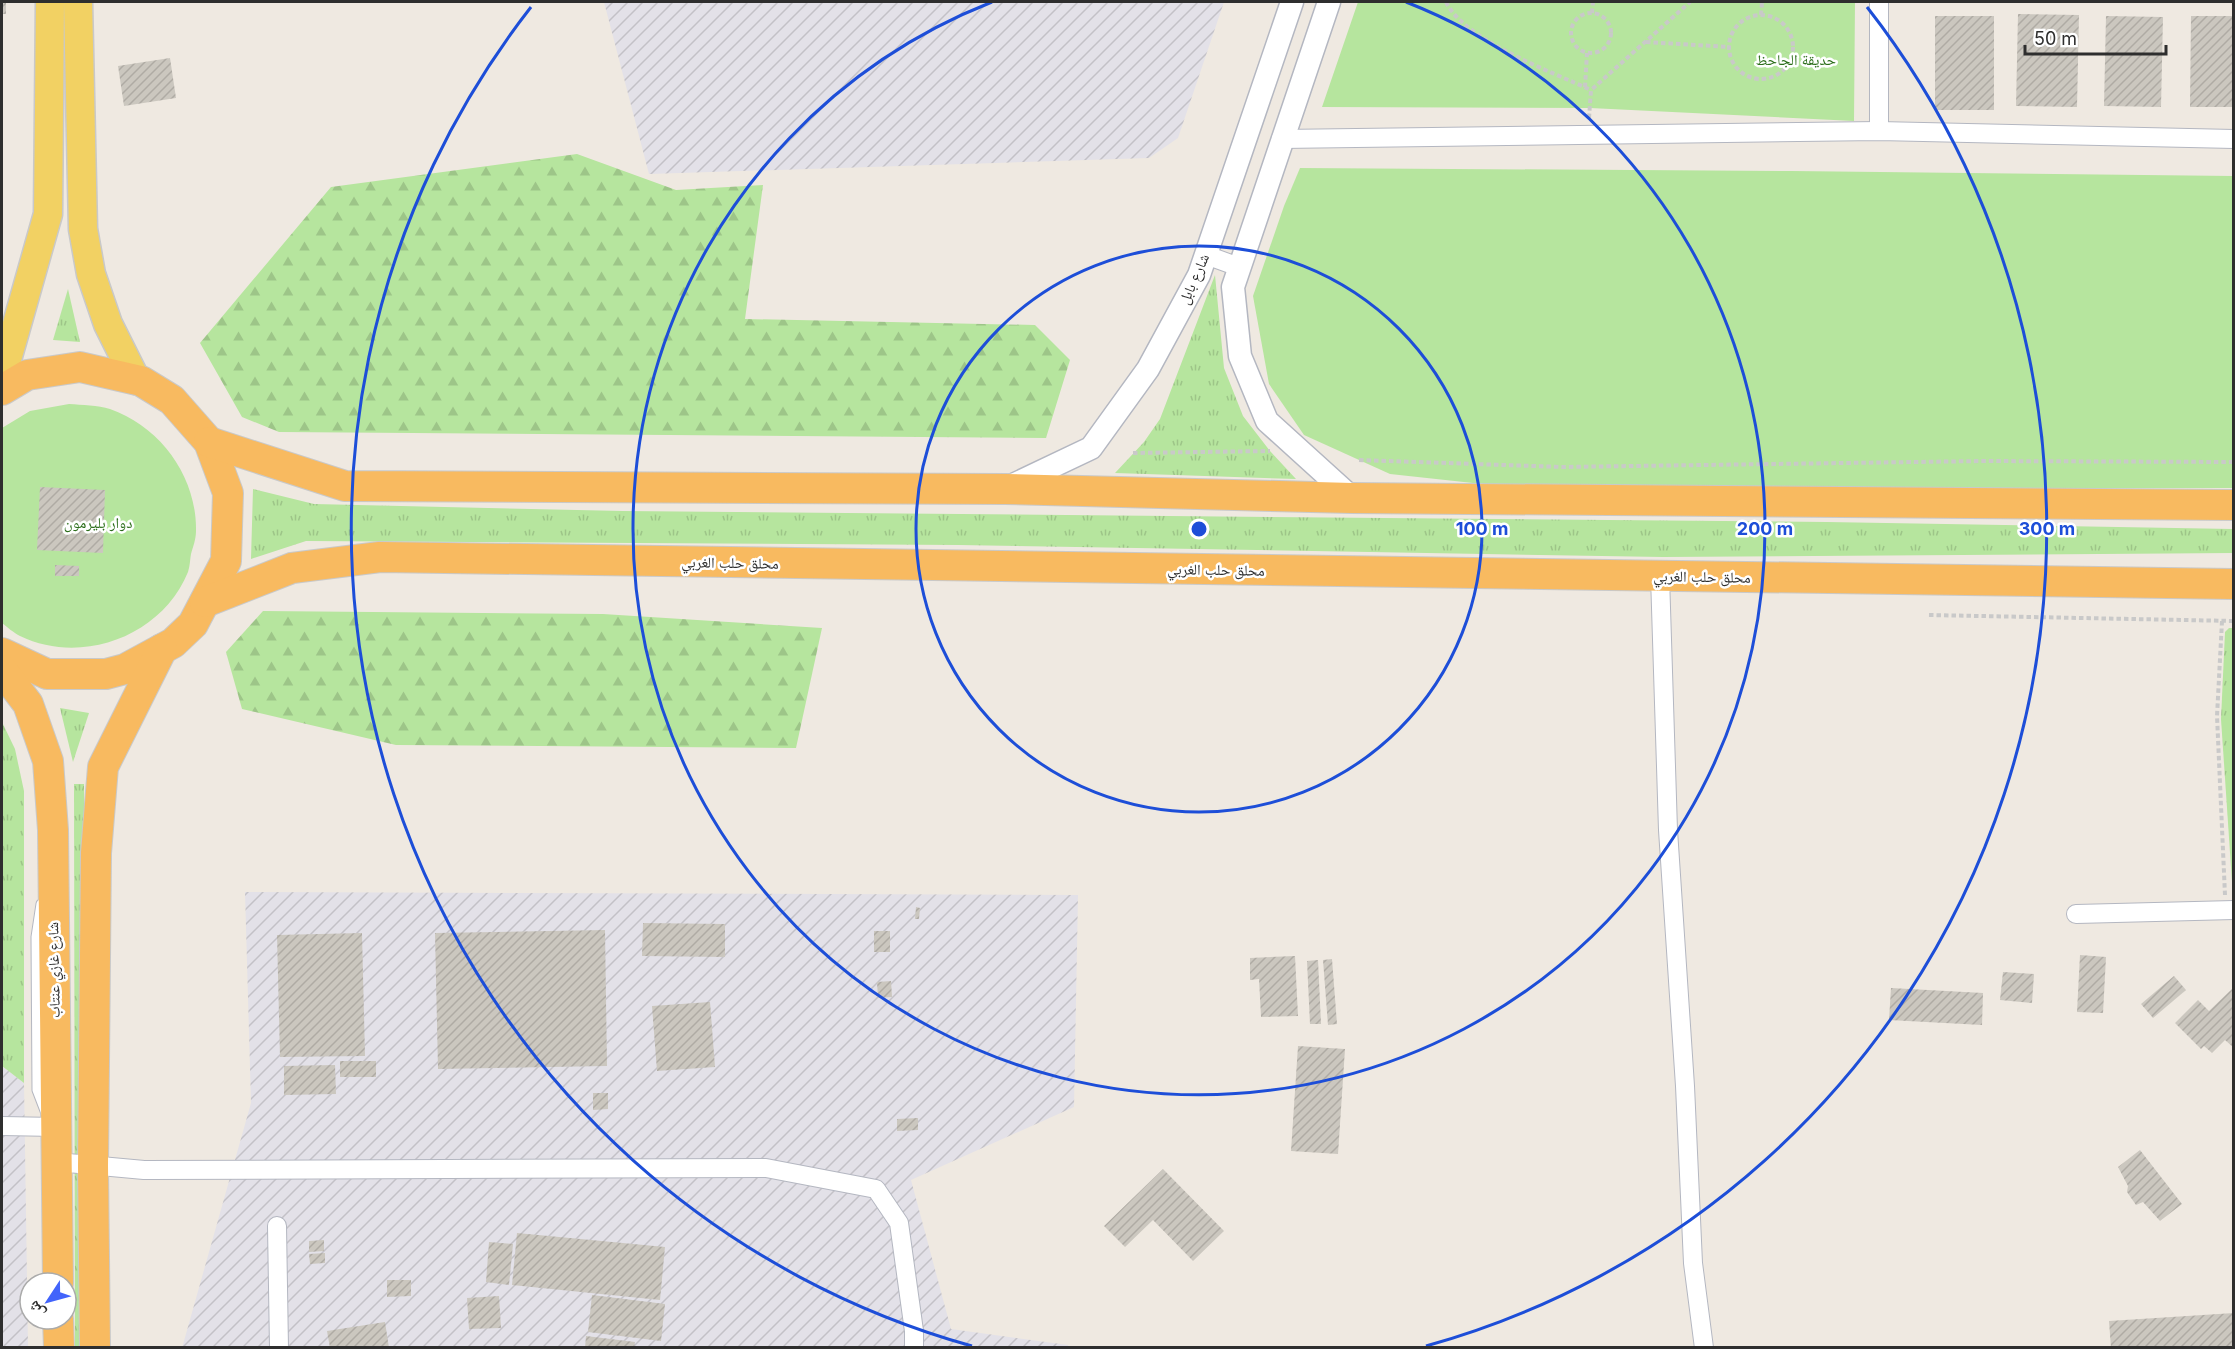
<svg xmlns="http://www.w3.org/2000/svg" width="2235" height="1349" font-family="Inter,'Noto Naskh Arabic',sans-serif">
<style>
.industrial{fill:url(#industrial-furrows)}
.grass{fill:url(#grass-tufts)}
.forest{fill:url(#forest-firs)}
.park{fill:#b6e59e}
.building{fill:url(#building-hatch)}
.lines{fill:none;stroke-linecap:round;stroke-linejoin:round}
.service-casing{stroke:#b4b7c1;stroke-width:11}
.minor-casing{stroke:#b4b7c1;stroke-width:20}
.tertiary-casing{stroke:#b4b7c1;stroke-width:25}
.primary-casing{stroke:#c9c9c9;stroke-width:31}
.trunk-casing{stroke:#c9c9c9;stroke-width:32}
.path{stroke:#c9c9c9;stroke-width:4;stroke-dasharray:4.5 3;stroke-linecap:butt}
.service{stroke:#fff;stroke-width:9}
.minor{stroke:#fff;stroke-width:18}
.tertiary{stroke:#fff;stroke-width:22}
.primary{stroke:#f2d163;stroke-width:28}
.trunk{stroke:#f8ba60;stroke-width:30}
.ring{fill:none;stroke:#1d4ed8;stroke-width:3}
.labels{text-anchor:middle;stroke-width:5;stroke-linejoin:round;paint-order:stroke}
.park-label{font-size:15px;fill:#2c6e1b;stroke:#fff}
.street-label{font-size:15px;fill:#2e2e2e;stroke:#fff}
.centre{fill:#1d4ed8;stroke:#fff;stroke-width:3}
.ring-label{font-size:18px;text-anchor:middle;font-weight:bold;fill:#1d4ed8;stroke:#fff;stroke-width:5;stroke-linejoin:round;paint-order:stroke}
</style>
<defs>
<pattern id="industrial-furrows" width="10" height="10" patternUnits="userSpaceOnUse" patternTransform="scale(1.5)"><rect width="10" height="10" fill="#e3e1e8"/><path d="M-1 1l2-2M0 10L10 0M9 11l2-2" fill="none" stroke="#c3c1c7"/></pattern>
<pattern id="grass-tufts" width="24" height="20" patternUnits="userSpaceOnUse" patternTransform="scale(1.5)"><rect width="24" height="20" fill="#b6e59e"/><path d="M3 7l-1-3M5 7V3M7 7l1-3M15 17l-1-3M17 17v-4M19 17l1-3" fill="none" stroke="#9dc588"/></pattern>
<pattern id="forest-firs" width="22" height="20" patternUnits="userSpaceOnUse" patternTransform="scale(1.5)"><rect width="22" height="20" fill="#b6e59e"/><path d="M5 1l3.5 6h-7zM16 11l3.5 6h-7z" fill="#9dc588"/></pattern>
<pattern id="building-hatch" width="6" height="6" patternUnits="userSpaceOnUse" patternTransform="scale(1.5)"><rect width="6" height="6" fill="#cbc7bf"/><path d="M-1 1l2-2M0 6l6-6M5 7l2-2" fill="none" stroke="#afaba4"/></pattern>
</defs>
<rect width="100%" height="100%" fill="#efe9e1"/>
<g class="industrial">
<path d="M604,2H1224L1178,138L1149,158L649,174Z"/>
<path d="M245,892L1078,895L1074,1107L911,1180L951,1329L1068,1345V1347L182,1348L251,1103Z"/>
<path d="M2,1066L24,1083L28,1347H2Z"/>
</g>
<g class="grass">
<path d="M1215,275L1224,368L1243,416L1270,451L1296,479L1115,473L1144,442L1160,419Z"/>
<path d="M68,289L80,342L53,340Z"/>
<path d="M253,489L314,504L623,511L1827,522L2233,529L2234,553L1663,557L958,545L306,541L251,559Z"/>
<path d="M2229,628H2234L2233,897L2221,719L2225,632Z"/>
<path d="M60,708L89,713L73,762Z"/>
<path d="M2,722L15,749L24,791V1083L2,1066Z"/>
<path d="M74,784H84V1348L75,1347Z"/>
</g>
<g class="forest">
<path d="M577,154L676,190L763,185L745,319L1035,325L1070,360L1046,438L279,432L242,417L200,343L331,187Z"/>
<path d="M263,611L603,614L822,628L796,748L396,745L242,709L226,652Z"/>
</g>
<g class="park">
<path d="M1358,2H1855L1854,121L1590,108L1322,107Z"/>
<path d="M1300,168L1792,171L2233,176V488L1528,489L1390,474L1304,435L1269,384L1253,296L1284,206Z"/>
<path d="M69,404C82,405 98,405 110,409C161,427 197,477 196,531C196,539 193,547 191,554C190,559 190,566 188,572C162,636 82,666 20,636C14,633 7,627 2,623V428L30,411Z"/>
</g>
<g class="building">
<rect x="2" y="2" width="4" height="12"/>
<path d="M2018,14L2079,15L2077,107L2016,106Z"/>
<rect x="1935" y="16" width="59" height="94"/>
<path d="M2106,16L2163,17L2161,107L2104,106Z"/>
<path d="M2191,16H2234V107H2190Z"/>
<path d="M170,58L176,98L124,106L118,66Z"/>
<path d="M40,487L105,490L103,553L37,550Z"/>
<path d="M55,565L79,566V576H55Z"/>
<path d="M916,907L920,908L919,919H915Z"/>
<path d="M643,923L725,924V957L642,956Z"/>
<path d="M605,930L607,1066L438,1069L435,933Z"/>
<rect x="874" y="931" width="16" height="21"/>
<path d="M362,933L365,1056L280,1057L277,935Z"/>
<path d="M2080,955L2106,957L2103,1013L2077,1012Z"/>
<path d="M1295,956L1298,1016L1261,1017L1259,979L1250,980V958Z"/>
<path d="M1332,959L1337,1024L1328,1025L1323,960Z"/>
<path d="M1318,960L1321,1024H1310L1307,961Z"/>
<path d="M2003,972L2034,974L2032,1003L2000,1000Z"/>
<path d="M2174,976L2186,990L2153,1018L2141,1004Z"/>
<path d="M891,981L892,997L878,998L877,982Z"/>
<path d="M2234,987V1048L2225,1040L2212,1053L2204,1046L2201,1049L2175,1023L2198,1000L2209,1011Z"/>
<path d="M1891,988L1983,993L1982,1025L1889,1020Z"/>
<path d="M710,1002L715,1067L657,1071L652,1006Z"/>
<path d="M1298,1046L1345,1049L1338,1154L1291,1151Z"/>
<rect x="340" y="1061" width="36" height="16"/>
<path d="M335,1065L336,1094L284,1095V1066Z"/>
<path d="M593,1093H608V1109L593,1110Z"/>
<path d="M918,1118V1130L897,1131V1119Z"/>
<path d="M2140,1150L2182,1204L2160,1221L2143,1202L2136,1205L2127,1192L2128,1186L2118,1167Z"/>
<path d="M1163,1169L1224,1231L1193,1261L1153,1220L1125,1247L1104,1226Z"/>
<path d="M517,1233L665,1247L660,1300L512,1285Z"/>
<path d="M324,1240V1251L309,1252V1241Z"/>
<path d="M489,1242L513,1244L509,1285L486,1282Z"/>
<path d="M325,1253V1263L310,1264L309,1254Z"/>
<path d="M387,1280H411V1296L387,1297Z"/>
<path d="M592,1295L665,1304L661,1341L588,1332Z"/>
<path d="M499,1296L501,1328L469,1329L467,1298Z"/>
<path d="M2234,1313V1348H2111L2109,1321Z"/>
<path d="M385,1322L389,1348H330L327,1331Z"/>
<path d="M586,1336L635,1342L634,1348H585Z"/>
</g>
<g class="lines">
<g class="service-casing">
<path id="service" d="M41,904L36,937L37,1090L47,1116"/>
</g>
<g class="minor-casing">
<g id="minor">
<path d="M1879,131V2"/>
<path d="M1281,139L1879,131L2234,139"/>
<path d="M1206,255L1239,267"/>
<path d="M1660,576L1668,830L1685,1086L1693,1263L1704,1348"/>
<path d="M2076,914L2234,910"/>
<path d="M2,1126L56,1127"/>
<path d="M57,1162L144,1170L766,1168L876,1189L899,1223L914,1331V1348"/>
<path d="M277,1226L279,1348"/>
</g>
</g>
<g class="tertiary-casing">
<g id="tertiary">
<path d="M1329,2L1233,287L1240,356L1267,421L1352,498"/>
<path d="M1009,487L1091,448L1148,369L1199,275L1292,2"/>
</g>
</g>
<g class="primary-casing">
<g id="primary">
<path d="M78,2L83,229L91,274L108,324L136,380"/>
<path d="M2,365L8,356L48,214L50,2"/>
</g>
</g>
<g class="trunk-casing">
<g id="trunk">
<path d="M2,390L27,375L80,367L141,381L172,400L209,442L228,493L226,561L193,624L173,643L125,669L106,674H47L2,653"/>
<path d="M209,442L345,486L1005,489L1352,498L2234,505"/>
<path d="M205,602L292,568L380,557L2234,584"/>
<path d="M2,670L28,704L48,761L53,830L58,1283"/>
<path d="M58,1319L59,1348"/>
<path d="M95,1348L93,1166L96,853L103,767L162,649"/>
</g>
</g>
<g class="path">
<path d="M1446,2C1464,40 1552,72 1591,90"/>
<circle cx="1591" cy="33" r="20"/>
<path d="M1592,13L1593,2"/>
<circle cx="1761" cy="47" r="32"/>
<path d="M1761,15L1762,2"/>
<path d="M1646,42L1729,47"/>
<path d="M1585,87L1587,53"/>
<path d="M1589,118L1591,90L1690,2"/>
<path d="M1133,453L1270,451"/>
<path d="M1359,460L1562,467L1984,461L2234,462"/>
<path d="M1929,615L2234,621"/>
<path d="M2222,621L2217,716L2225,895"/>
</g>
<use href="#service" class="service"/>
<use href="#minor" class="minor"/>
<use href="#tertiary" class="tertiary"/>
<use href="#primary" class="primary"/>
<use href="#trunk" class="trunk"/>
</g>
<g class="ring">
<circle cx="1199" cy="529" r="283"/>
<path d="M1406 2A566 566 0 1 1 992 2"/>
<path d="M972 1346A848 848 0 0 1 531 7M1867 7A848 848 0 0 1 1426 1346"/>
</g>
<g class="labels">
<g class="park-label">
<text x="1796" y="65">حديقة الجاحظ</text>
<text x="98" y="528">دوار بليرمون</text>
</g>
<g class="street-label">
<text transform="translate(1194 279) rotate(-66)" y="5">شارع بابل</text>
<text transform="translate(730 563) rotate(1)" y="5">محلق حلب الغربي</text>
<text transform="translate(1216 570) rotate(1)" y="5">محلق حلب الغربي</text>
<text transform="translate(1702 577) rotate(1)" y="5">محلق حلب الغربي</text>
<text transform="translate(54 970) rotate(-91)" y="5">شارع غازي عنتاب</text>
</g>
</g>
<circle cx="1199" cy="529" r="9" class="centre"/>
<g class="ring-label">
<text x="1482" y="535">100 m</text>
<text x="1765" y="535">200 m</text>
<text x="2047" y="535">300 m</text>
</g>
<rect width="2235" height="1349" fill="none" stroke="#2e2e2e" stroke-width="6"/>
<g transform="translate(48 1301) rotate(234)"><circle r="28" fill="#ffffff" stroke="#ababab" stroke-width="1.5"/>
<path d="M0-4.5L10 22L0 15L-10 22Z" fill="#4264fb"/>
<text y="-9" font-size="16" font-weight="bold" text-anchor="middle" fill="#2e2e2e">ش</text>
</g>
<path d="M2025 45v9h141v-9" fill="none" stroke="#2e2e2e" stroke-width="3"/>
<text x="2034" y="45" font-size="18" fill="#2e2e2e" stroke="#ffffff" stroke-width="4.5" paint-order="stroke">50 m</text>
</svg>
